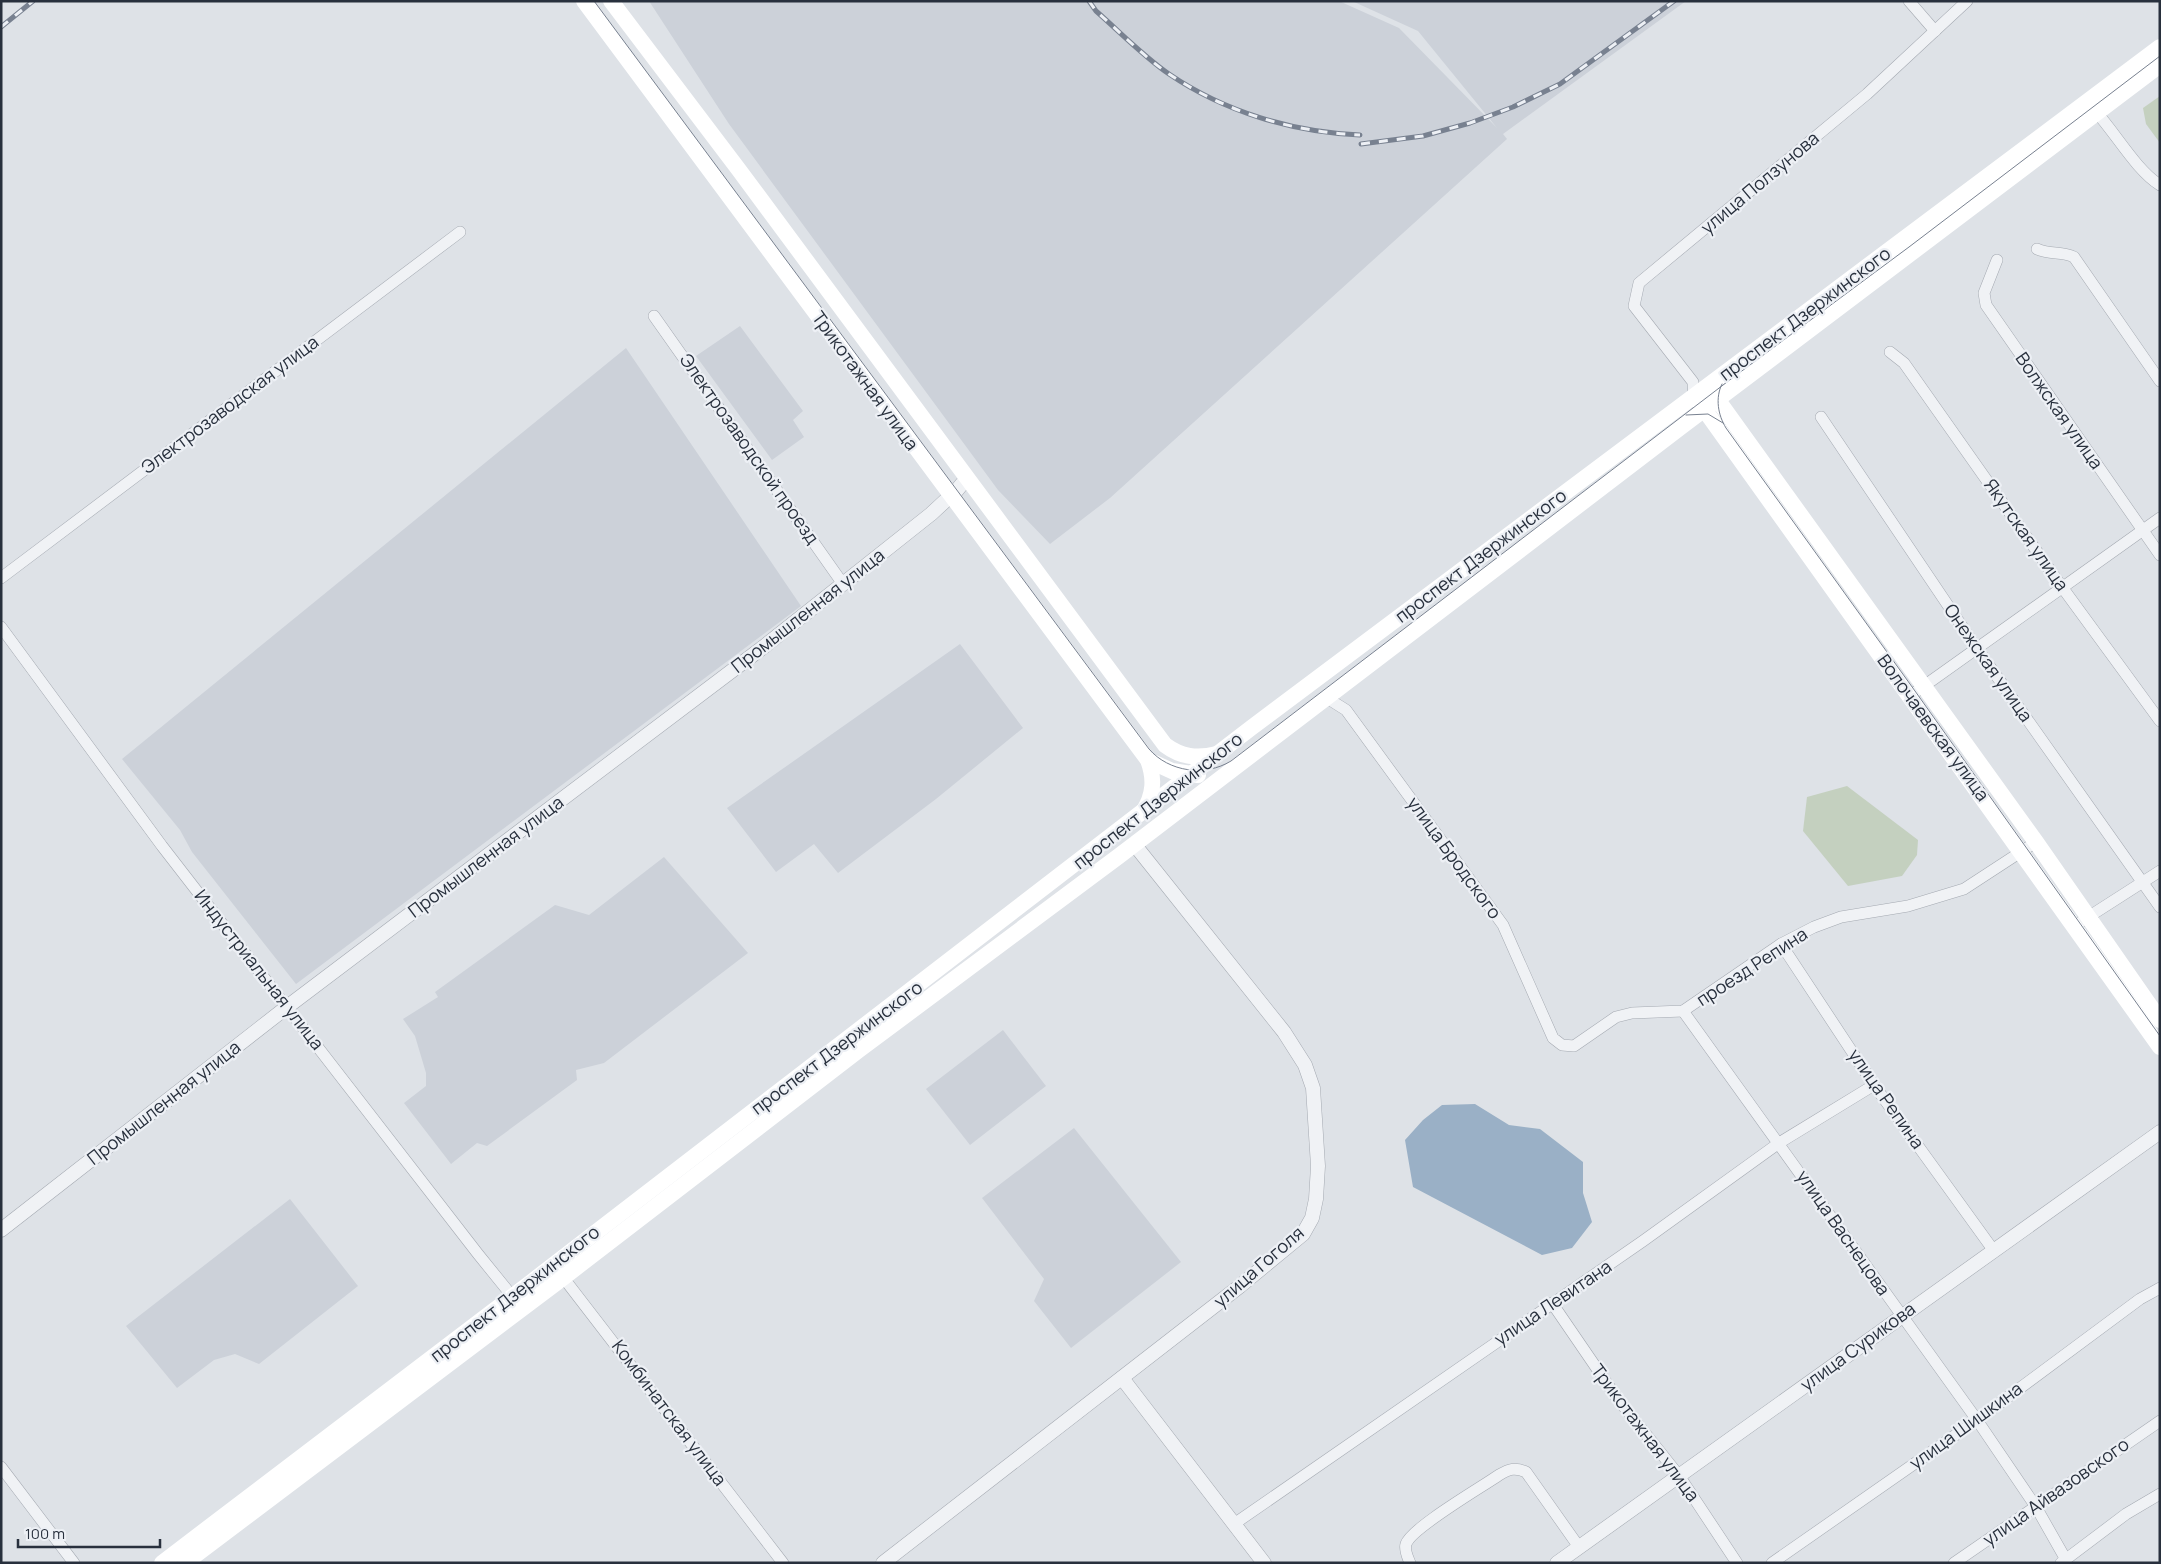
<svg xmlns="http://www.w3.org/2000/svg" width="2161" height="1564" font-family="Manrope,sans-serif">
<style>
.built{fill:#ccd1d9}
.green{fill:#c4d0bf}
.water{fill:#9ab0c6}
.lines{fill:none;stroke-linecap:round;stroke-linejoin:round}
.minor-casing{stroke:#a4a9b1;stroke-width:12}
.tertiary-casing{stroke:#a4a9b1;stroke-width:15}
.minor{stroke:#f0f2f5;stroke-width:11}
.tertiary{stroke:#f0f2f5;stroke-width:14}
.secondary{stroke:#fff;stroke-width:16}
.tram{stroke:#788190;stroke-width:1}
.rail-casing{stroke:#788190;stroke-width:5}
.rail{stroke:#edf0f5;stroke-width:3;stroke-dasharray:9;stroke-linecap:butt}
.labels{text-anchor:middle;stroke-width:4.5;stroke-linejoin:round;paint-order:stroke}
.street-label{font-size:18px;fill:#28303d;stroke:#edf0f5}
</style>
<rect width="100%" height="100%" fill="#dee2e7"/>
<g class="built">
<path d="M649,1H1339L1399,28L1497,128L1418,31L1352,1H1686L1503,134L1507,139L1110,498L1050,544L998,490L729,124Z"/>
<path d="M740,326L803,411L793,420L804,437L772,460L696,356Z"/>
<path d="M626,348L801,606L296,984L192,852L180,830L122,759Z"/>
<path d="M960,644L1023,728L936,799L838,873L814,844L776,872L727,808Z"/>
<path d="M664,857L748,953L604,1063L576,1070L577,1080L487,1146L477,1143L451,1164L404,1103L426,1086V1073L415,1036L403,1019L438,997L435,992L555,905L589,915Z"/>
<path d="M1003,1030L1046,1086L970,1145L926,1089Z"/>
<path d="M1074,1128L1181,1262L1071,1348L1034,1301L1044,1279L982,1198Z"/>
<path d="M290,1199L358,1286L259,1364L235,1354L214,1360L177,1388L126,1326Z"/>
</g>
<g class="green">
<path d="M2160,96V143L2146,124L2143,108Z"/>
<path d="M1847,786L1918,840L1917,855L1902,876L1848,886L1803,831L1807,797Z"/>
</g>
<path class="water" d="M1475,1104L1509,1125L1540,1129L1583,1162V1193L1592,1222L1572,1248L1542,1255L1413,1187L1405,1140L1423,1120L1442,1105Z"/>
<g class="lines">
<g class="minor-casing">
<g id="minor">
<path d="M1909,1L1935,31"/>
<path d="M2097,113C2116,134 2137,171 2160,185"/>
<path d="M2037,249C2050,255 2062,251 2074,257L2160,381"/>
<path d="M1997,260L1984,293L1986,305L2160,555"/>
<path d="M654,316L843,584"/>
<path d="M1890,352L1904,363L2062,587L2160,721"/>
<path d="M1694,397L1693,382L1634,306L1639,283L1867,94L1967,1"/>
<path d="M1821,417L1976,647L2160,907"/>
<path d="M1,578L460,232"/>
<path d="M1,627L162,846L478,1254L516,1301"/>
<path d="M1910,696L2160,518"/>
<path d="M1327,698L1346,710L1503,925L1553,1038L1562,1045L1574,1046L1616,1017L1632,1013L1683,1011L1781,944L1814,927L1841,917L1908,906L1964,889L2036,842"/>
<path d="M2082,921L2160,871"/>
<path d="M1781,944L1874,1085L1994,1251"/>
<path d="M1683,1011L1977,1420L2036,1507L2065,1558"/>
<path d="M559,1272L783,1563"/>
<path d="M1552,1303L1617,1398L1680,1477L1737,1563"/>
<path d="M1,1467L74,1563"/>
<path d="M1234,1524L1643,1241L1779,1143L1874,1085"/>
<path d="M1410,1563C1408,1558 1404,1550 1406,1544C1411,1528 1482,1487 1499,1475C1509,1469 1515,1467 1526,1472L1579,1547"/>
<path d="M1772,1563L1977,1420L2140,1299L2160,1288"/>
<path d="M1954,1563L2160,1421"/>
<path d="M2061,1563L2126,1514L2160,1494"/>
</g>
</g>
<g class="tertiary-casing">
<g id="tertiary">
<path d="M1,1230L287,1007L766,645L931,514L957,490L966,479"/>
<path d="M1122,1378L1264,1563"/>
<path d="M883,1563L1240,1286L1303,1234L1312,1218L1316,1199L1318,1166L1313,1088L1305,1065L1284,1032L1134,844"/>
<path d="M1557,1563L2160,1132"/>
</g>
</g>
<use href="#minor" class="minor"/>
<use href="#tertiary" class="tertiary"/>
<g class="secondary">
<path d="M584,1L1148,760C1155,779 1154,795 1143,812"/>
<path d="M611,1L739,170L1165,745C1181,757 1197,759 1217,754"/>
<path d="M1712,392L2036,842L2160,1020"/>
<path d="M1699,402L2160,1047"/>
<path d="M1148,760L1172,771L1198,775"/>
<path d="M162,1563L530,1283L1251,728L2160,47"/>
<path d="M185,1563L564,1277L859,1050L1119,856L1681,427L2160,65"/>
</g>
<g class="tram">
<path d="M594,1L1149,749C1169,772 1205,777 1231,761L1727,382L1909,247L2160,56"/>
<path d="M1722,384C1715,398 1718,415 1726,428L1915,691L2160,1036"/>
<path d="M1686,415L1708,414L1723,423"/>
</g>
<g class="rail-casing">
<g id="rail">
<path d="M1089,1L1096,11C1120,32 1143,56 1169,74C1225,112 1292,132 1360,135"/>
<path d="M1,27L33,1"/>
<path d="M1361,144L1423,136L1470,123L1513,107L1560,84L1674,1"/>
</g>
</g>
<use href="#rail" class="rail"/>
</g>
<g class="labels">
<g class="street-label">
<text transform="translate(1760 183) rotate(-40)" y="6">улица Ползунова</text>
<text transform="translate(1805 314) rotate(-37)" y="6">проспект Дзержинского</text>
<text transform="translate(865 381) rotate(54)" y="6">Трикотажная улица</text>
<text transform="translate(230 405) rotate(-37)" y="6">Электрозаводская улица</text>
<text transform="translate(2059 411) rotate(55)" y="6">Волжская улица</text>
<text transform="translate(749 449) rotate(55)" y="6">Электрозаводской проезд</text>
<text transform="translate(2026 535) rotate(55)" y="6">Якутская улица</text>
<text transform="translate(1481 556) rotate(-37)" y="6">проспект Дзержинского</text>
<text transform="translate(808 611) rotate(-38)" y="6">Промышленная улица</text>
<text transform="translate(1988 663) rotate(55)" y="6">Онежская улица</text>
<text transform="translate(1933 728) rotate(54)" y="6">Волочаевская улица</text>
<text transform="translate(1158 801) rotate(-38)" y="6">проспект Дзержинского</text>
<text transform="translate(486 857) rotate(-37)" y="6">Промышленная улица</text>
<text transform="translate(1454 858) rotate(54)" y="6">улица Бродского</text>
<text transform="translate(1752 967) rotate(-33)" y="6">проезд Репина</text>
<text transform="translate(259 970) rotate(52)" y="6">Индустриальная улица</text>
<text transform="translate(837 1048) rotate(-37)" y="6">проспект Дзержинского</text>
<text transform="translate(1886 1099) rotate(55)" y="6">улица Репина</text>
<text transform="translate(164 1103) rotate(-38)" y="6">Промышленная улица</text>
<text transform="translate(1843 1233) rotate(55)" y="6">улица Васнецова</text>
<text transform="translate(1259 1267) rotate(-41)" y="6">улица Гоголя</text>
<text transform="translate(515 1294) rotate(-38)" y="6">проспект Дзержинского</text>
<text transform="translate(1553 1303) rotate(-34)" y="6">улица Левитана</text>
<text transform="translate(1858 1347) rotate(-36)" y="6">улица Сурикова</text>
<text transform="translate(669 1413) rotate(53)" y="6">Комбинатская улица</text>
<text transform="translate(1966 1426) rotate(-36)" y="6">улица Шишкина</text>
<text transform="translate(1645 1433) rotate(53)" y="6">Трикотажная улица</text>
<text transform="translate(2056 1492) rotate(-35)" y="6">улица Айвазовского</text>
</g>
</g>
<rect width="2161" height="1564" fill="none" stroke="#28303d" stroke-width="5"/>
<path d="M18 1539v8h142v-8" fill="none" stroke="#28303d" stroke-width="2.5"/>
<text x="25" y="1539" font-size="15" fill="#28303d" stroke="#edf0f5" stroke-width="4" paint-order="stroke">100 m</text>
</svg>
